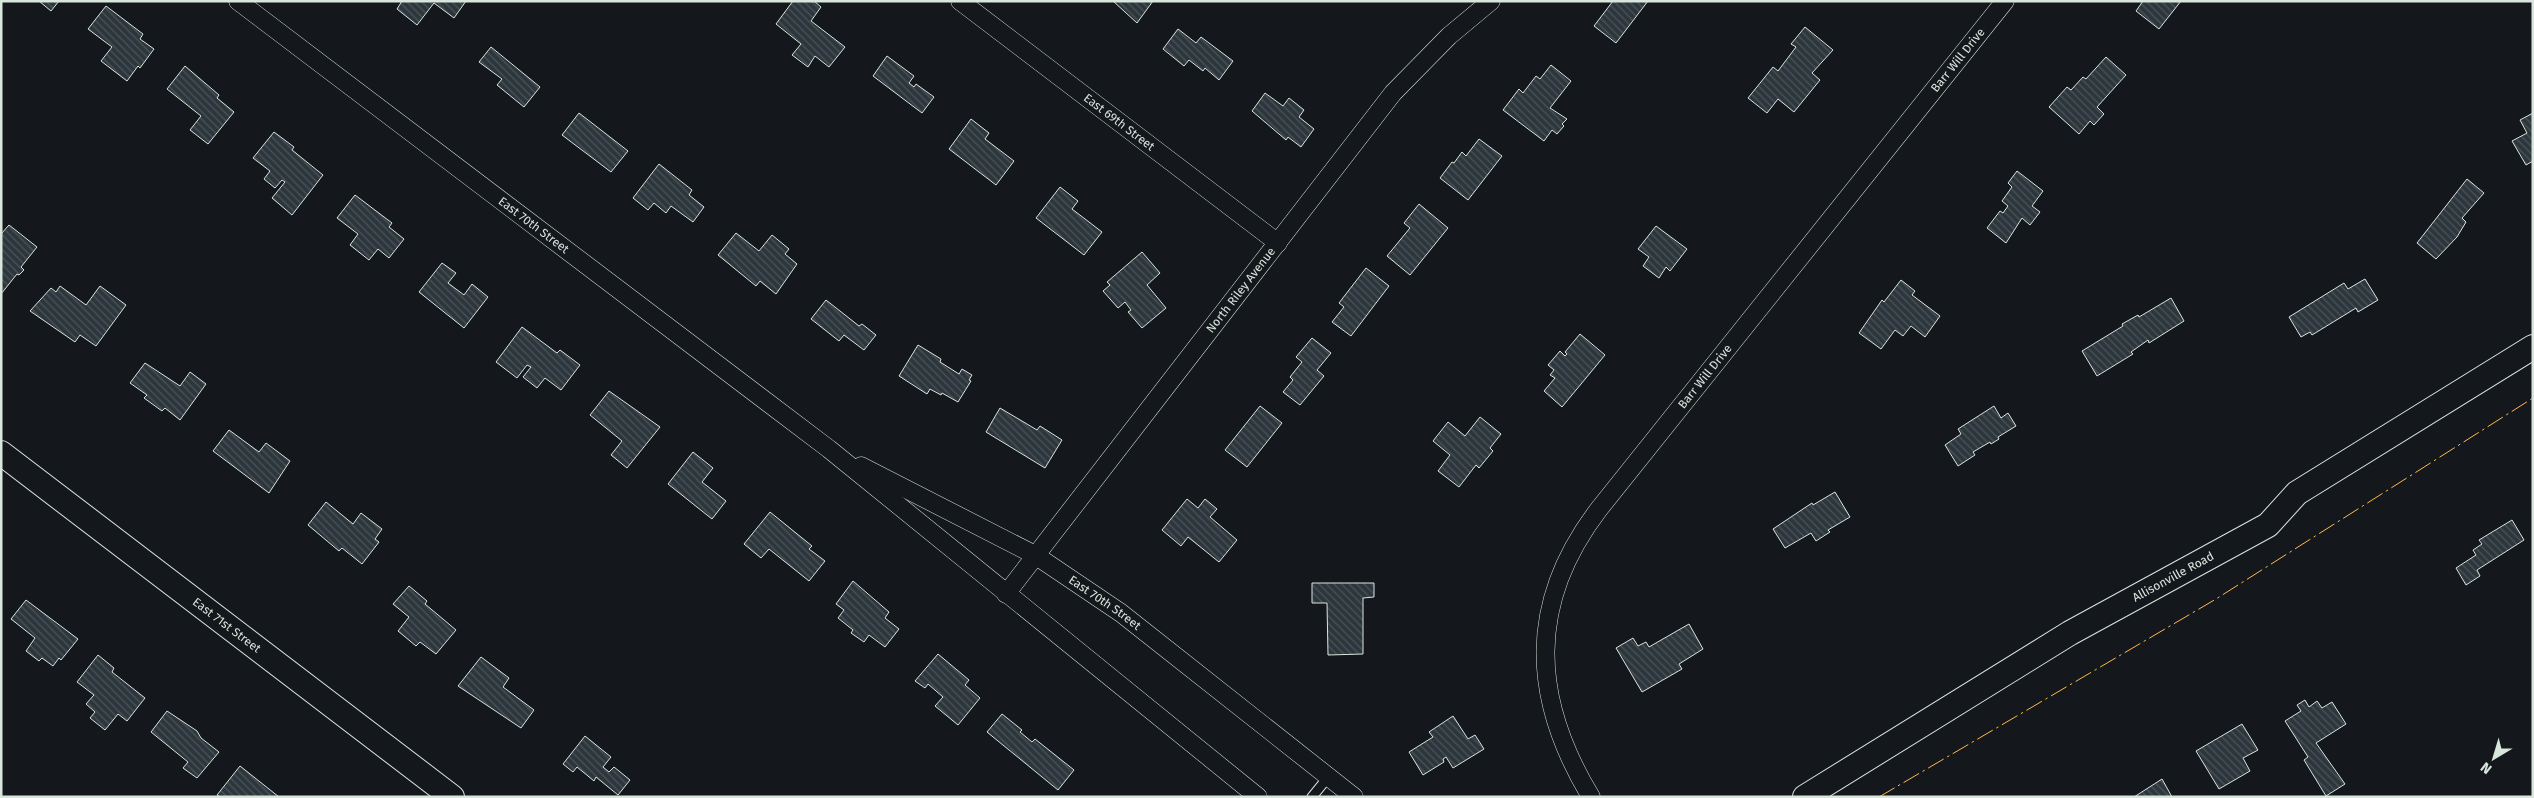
<svg xmlns="http://www.w3.org/2000/svg" width="2534" height="798" font-family="'Fira Sans',sans-serif">
<style>
.building{fill:url(#building-back-hatch);stroke:#d8e6dc}
.lines{fill:none;stroke-linecap:round;stroke-linejoin:round}
.service-casing{stroke:#d8e6dc;stroke-width:11}
.minor-casing{stroke:#d8e6dc;stroke-width:19}
.secondary-casing{stroke:#d8e6dc;stroke-width:26}
.service{stroke:#14181c;stroke-width:9}
.minor{stroke:#14181c;stroke-width:18}
.secondary{stroke:#14181c;stroke-width:24}
.power{stroke:#ffb74d;stroke-width:1;stroke-dasharray:18 4 2.5 4;stroke-linecap:butt}
.labels{text-anchor:middle;stroke-width:4;stroke-linejoin:round;paint-order:stroke}
.street-label{font-size:12px;fill:#d8e6dc;stroke:#14181c}
</style>
<defs>
<pattern id="building-back-hatch" width="6" height="6" patternUnits="userSpaceOnUse" patternTransform="scale(1.25)"><rect width="6" height="6" fill="#2c363c"/><path d="M-1 5l2 2M0 0l6 6M5-1l2 2" fill="none" stroke="#4a5358"/></pattern>
</defs>
<rect width="100%" height="100%" fill="#14181c"/>
<g class="building">
<path d="M39,1H59L51,11Z"/>
<path d="M402,1H466L454,18L434,3L417,25L397,9Z"/>
<path d="M793,1H814L821,7L811,21L845,47L829,67L815,56L808,67L792,55L801,44L776,24Z"/>
<path d="M1113,1H1153L1137,23Z"/>
<path d="M1613,1H1648L1616,43L1594,26Z"/>
<path d="M2143,1H2181L2159,29L2136,11Z"/>
<path d="M106,6L143,34L140,39L154,49L140,68L138,66L127,81L101,61L112,47L88,29Z"/>
<path d="M1805,27L1833,50L1812,73L1820,80L1794,112L1778,99L1767,113L1748,98L1773,67L1778,71L1796,47L1791,44Z"/>
<path d="M1178,29L1196,43L1201,37L1233,61L1219,80L1205,68L1203,71L1189,60L1184,66L1163,49Z"/>
<path d="M491,47L540,87L524,107L497,85L502,79L479,62Z"/>
<path d="M887,56L914,76L909,83L914,87L916,84L934,97L922,113L873,76Z"/>
<path d="M2106,57L2126,75L2097,107L2104,114L2094,125L2090,121L2079,134L2049,107L2067,87L2071,90L2083,77L2086,79Z"/>
<path d="M1551,65L1571,81L1550,108L1567,119L1562,124L1564,126L1557,134L1552,130L1544,141L1503,110L1519,89L1523,93L1536,76L1540,79Z"/>
<path d="M185,66L219,95L217,98L234,112L208,144L190,130L201,116L167,89Z"/>
<path d="M1265,93L1283,106L1289,98L1304,110L1299,117L1314,129L1301,147L1288,137L1286,140L1252,111Z"/>
<path d="M579,113L628,151L611,172L562,135Z"/>
<path d="M2533,113V161L2526,165L2512,141L2527,133L2520,120Z"/>
<path d="M971,119L989,133L985,139L1014,161L996,185L949,149Z"/>
<path d="M274,132L294,147L292,150L323,175L292,215L272,198L285,182L282,180L275,188L264,179L270,171L253,158Z"/>
<path d="M1479,139L1502,156L1468,200L1440,178L1452,162L1454,163L1462,152L1466,156Z"/>
<path d="M659,164L692,190L689,195L704,207L693,222L671,206L666,213L654,203L648,210L633,198Z"/>
<path d="M2017,171L2043,191L2032,206L2040,212L2030,225L2022,218L2006,243L1987,228L2000,211L2003,213L2008,206L2002,201L2012,187L2008,183Z"/>
<path d="M2467,179L2484,193L2462,218L2466,222L2457,237L2436,259L2417,243Z"/>
<path d="M1060,187L1078,201L1072,209L1102,232L1084,255L1036,218Z"/>
<path d="M355,195L392,223L389,227L404,239L389,258L378,249L369,260L350,245L358,234L337,218Z"/>
<path d="M1419,204L1448,228L1410,275L1387,256L1410,228L1404,223Z"/>
<path d="M9,225L37,247L21,267L24,270L19,275L17,274L1,294V234Z"/>
<path d="M1656,226L1687,249L1670,271L1666,267L1659,278L1643,266L1649,257L1638,249Z"/>
<path d="M736,233L759,251L772,235L789,249L785,254L797,264L776,294L760,281L756,286L718,255Z"/>
<path d="M1142,252L1160,273L1147,285L1166,308L1142,328L1128,312L1131,310L1125,302L1118,308L1103,291L1110,285L1107,282Z"/>
<path d="M442,263L456,273L448,283L464,295L472,284L488,297L464,328L419,292Z"/>
<path d="M1366,268L1389,286L1351,336L1332,322L1344,307L1339,303Z"/>
<path d="M2365,279L2378,300L2358,312L2356,308L2312,335L2310,332L2301,337L2289,317L2344,283L2348,289Z"/>
<path d="M1901,280L1915,291L1912,295L1940,316L1925,337L1911,326L1903,336L1895,330L1881,349L1859,333L1882,300L1884,302Z"/>
<path d="M60,286L86,305L100,286L126,305L96,346L80,335L75,342L30,311L51,288L56,292Z"/>
<path d="M2171,298L2184,321L2149,343L2148,340L2131,352L2133,354L2097,376L2082,351L2123,326L2122,324L2138,315L2139,317Z"/>
<path d="M826,300L859,326L862,324L876,335L864,350L844,335L839,341L811,319Z"/>
<path d="M522,327L557,353L560,350L580,365L561,390L545,378L537,388L523,377L531,367L527,365L517,378L496,362Z"/>
<path d="M1580,334L1605,355L1562,407L1544,391L1555,378L1550,375L1554,370L1548,365L1560,351L1565,356L1567,354L1565,352Z"/>
<path d="M1312,338L1331,353L1317,370L1324,376L1300,405L1283,392L1293,380L1290,377L1302,362L1296,357Z"/>
<path d="M918,345L941,359L940,362L959,374L962,369L972,375L969,380L971,381L958,402L942,393L941,395L930,389L927,394L899,376Z"/>
<path d="M145,363L180,386L190,372L206,384L180,420L165,408L162,411L144,398L147,395L130,383Z"/>
<path d="M609,391L660,427L627,468L611,455L622,441L590,415Z"/>
<path d="M1260,406L1282,423L1247,467L1225,450Z"/>
<path d="M1994,406L2001,418L2008,413L2016,426L1998,437L1999,439L1991,444L1990,442L1973,452L1975,455L1958,466L1945,445L1961,434L1958,429Z"/>
<path d="M1000,408L1037,430L1040,426L1062,440L1045,468L986,432Z"/>
<path d="M1480,417L1501,434L1490,448L1493,451L1479,468L1476,465L1459,487L1438,471L1450,455L1433,441L1448,422L1465,436Z"/>
<path d="M229,430L259,452L266,443L290,461L269,493L213,451Z"/>
<path d="M693,452L713,468L702,482L726,501L712,519L668,484Z"/>
<path d="M1835,492L1850,517L1828,530L1830,532L1816,541L1811,533L1785,548L1773,529L1812,503L1813,505Z"/>
<path d="M1187,499L1198,508L1205,499L1217,509L1210,517L1237,540L1219,562L1188,537L1181,546L1162,530Z"/>
<path d="M326,502L353,524L361,513L382,529L375,539L379,542L362,564L342,548L339,551L308,525Z"/>
<path d="M770,512L812,546L809,549L825,561L809,581L769,549L761,558L744,544Z"/>
<path d="M2512,520L2524,540L2477,570L2480,576L2466,585L2456,568L2476,555L2473,550L2482,544L2479,540Z"/>
<path d="M853,581L889,612L885,618L899,629L885,647L869,635L864,642L851,633L853,630L838,618L844,610L836,604Z"/>
<path d="M1312,583H1374V597L1363,598V654L1328,655L1327,603H1312Z"/>
<path d="M409,586L427,601L425,604L456,630L436,654L420,642L416,646L398,631L409,617L393,604Z"/>
<path d="M26,600L78,639L61,660L59,658L53,666L42,658L39,661L26,651L35,638L11,619Z"/>
<path d="M1689,624L1703,649L1679,664L1682,669L1642,692L1616,648L1633,638L1638,646L1646,642L1649,647Z"/>
<path d="M938,654L969,680L965,685L980,698L958,725L935,706L943,697L928,684L925,688L915,681Z"/>
<path d="M98,655L114,668L112,672L145,698L127,721L118,714L105,730L90,718L95,712L86,704L94,695L77,682Z"/>
<path d="M481,657L509,678L503,687L534,710L521,728L458,686Z"/>
<path d="M2305,700L2309,707L2317,701L2322,708L2332,702L2346,724L2316,743L2345,784L2326,796L2304,760L2308,757L2285,721L2301,711L2297,705Z"/>
<path d="M167,711L197,731L201,738L219,752L197,778L183,768L188,762L151,732Z"/>
<path d="M1002,714L1022,730L1020,732L1032,742L1035,739L1074,770L1058,790L987,732Z"/>
<path d="M1453,716L1468,739L1475,735L1484,749L1453,768L1446,757L1443,759L1444,762L1423,775L1409,752L1433,737L1429,732Z"/>
<path d="M2242,724L2258,750L2243,758L2250,771L2219,789L2196,751Z"/>
<path d="M585,736L611,757L603,767L609,772L614,767L630,780L618,795L596,777L594,781L577,767L573,772L563,764Z"/>
<path d="M240,766L279,797H220L217,795Z"/>
<path d="M2162,779L2172,797H2134Z"/>
</g>
<g class="lines">
<g class="service-casing">
<path id="service" d="M1312,797L1329,776"/>
</g>
<g class="minor-casing">
<g id="minor">
<path id="s1" d="M238,1L829,449L1258,797"/>
<path id="s2" d="M960,1L1278,243"/>
<path id="s3" d="M861,466L1035,555L1121,613L1354,797"/>
<path id="s4" d="M1006,594L1393,93L1449,36L1491,1"/>
<path id="s5" d="M1591,797C1531,698 1527,603 1599,509L2005,1"/>
</g>
</g>
<g class="secondary-casing">
<g id="secondary">
<path id="s6" d="M1,453L452,797"/>
<path id="s7" d="M1805,797L2070,633L2268,525L2297,493L2533,347"/>
</g>
</g>
<use href="#service" class="service"/>
<use href="#minor" class="minor"/>
<use href="#secondary" class="secondary"/>
<path class="power" d="M1879,797L2216,599L2533,398"/>
</g>
<g class="labels">
<g class="street-label">
<text dy="4" stroke="none"><textPath href="#s5" startOffset="884">Barr Will Drive</textPath></text>
<text dy="4" stroke="none"><textPath href="#s2" startOffset="200">East 69th Street</textPath></text>
<text dy="4" stroke="none"><textPath href="#s1" startOffset="371">East 70th Street</textPath></text>
<text dy="4" stroke="none"><textPath href="#s4" startOffset="384">North Riley Avenue</textPath></text>
<text dy="4" stroke="none"><textPath href="#s5" startOffset="479">Barr Will Drive</textPath></text>
<text dy="4" stroke="none"><textPath href="#s7" startOffset="429">Allisonville Road</textPath></text>
<text dy="4" stroke="none"><textPath href="#s3" startOffset="280">East 70th Street</textPath></text>
<text dy="4" stroke="none"><textPath href="#s6" startOffset="284">East 71st Street</textPath></text>
</g>
</g>
<rect width="2534" height="798" fill="none" stroke="#d8e6dc" stroke-width="5"/>
<g transform="translate(2494 758) rotate(218)" stroke="#14181c" stroke-width="4" paint-order="stroke">
<path d="M0-4L9 19L0 12L-9 19Z" fill="#d8e6dc"/>
<text y="-8" font-size="14" font-weight="bold" text-anchor="middle" fill="#d8e6dc">N</text>
</g>
</svg>
